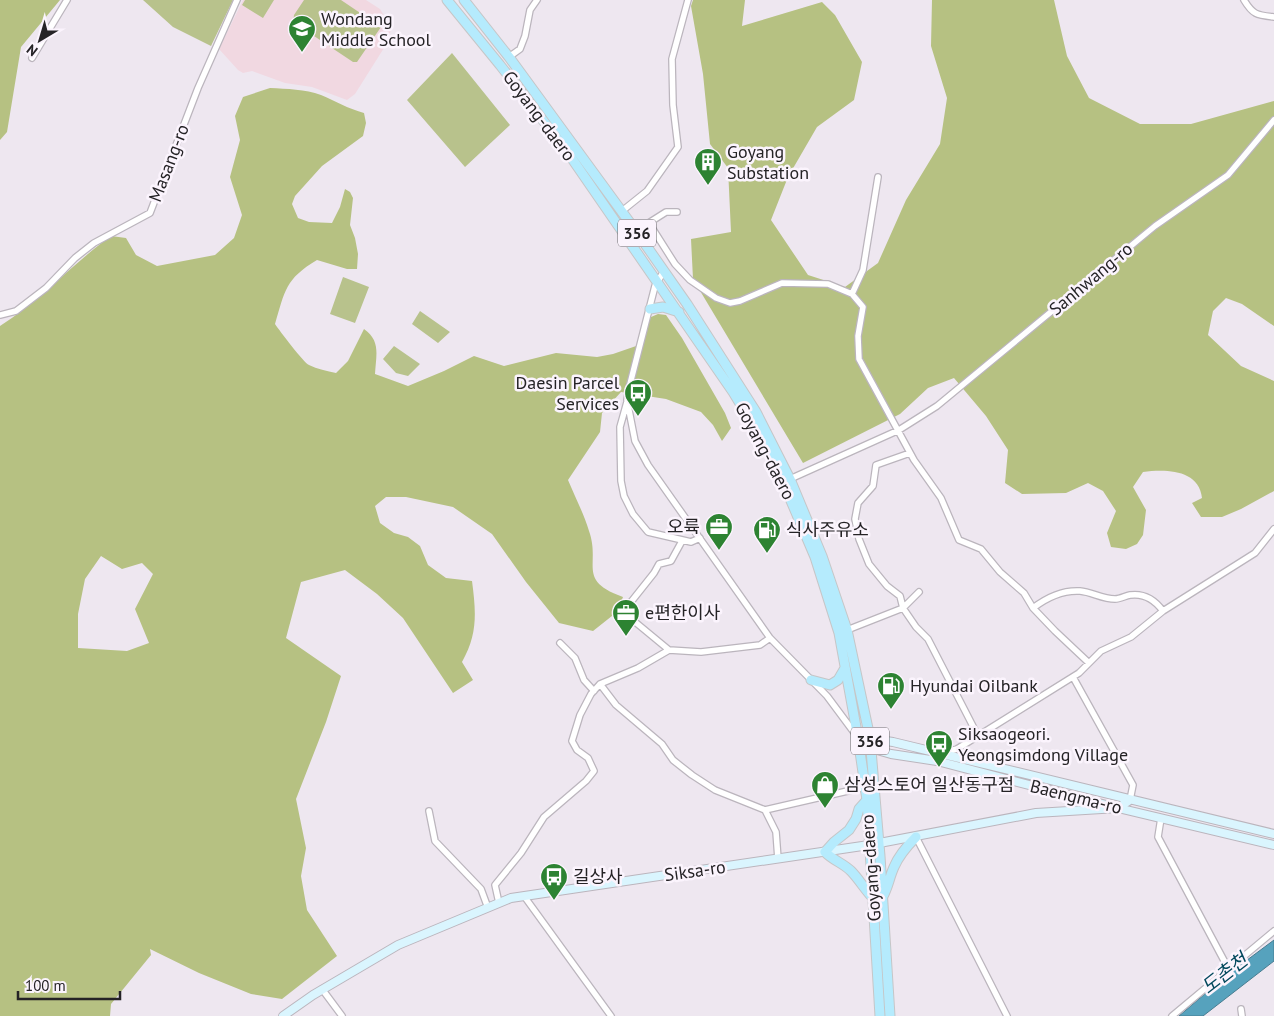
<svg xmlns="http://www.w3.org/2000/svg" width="1274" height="1016" font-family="'PT Sans','Noto Sans KR',sans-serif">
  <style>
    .education { fill: #f1d8e1 }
    .green { fill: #b8c28c }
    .forest { fill: #b6c182; fill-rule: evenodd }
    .water { fill: #56a2bd; stroke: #477c90 }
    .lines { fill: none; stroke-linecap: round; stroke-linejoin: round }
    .street-casing { stroke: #bbb5bd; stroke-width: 8 }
    .secondary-casing { stroke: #bbb5bd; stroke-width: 10 }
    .primary-casing { stroke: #c6c6c7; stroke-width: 11 }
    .street { stroke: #fff; stroke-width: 5.5 }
    .secondary { stroke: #daf5fe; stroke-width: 8 }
    .primary { stroke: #b5ebfd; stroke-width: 9 }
    .labels { text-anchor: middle; stroke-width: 5; stroke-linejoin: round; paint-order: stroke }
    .shield { fill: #fbf4fd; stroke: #656266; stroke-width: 1 }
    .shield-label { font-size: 16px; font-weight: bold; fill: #252326 }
    .poi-label { font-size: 18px; fill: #252326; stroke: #fbf4fd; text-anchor: start }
    .street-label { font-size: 18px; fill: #252326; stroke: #fbf4fd }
    .water-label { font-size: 19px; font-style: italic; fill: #04495d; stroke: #fbf4fd }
  </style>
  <rect width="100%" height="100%" fill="#eee7f0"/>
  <path class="education" d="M 243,0 L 366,0 L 380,9 L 391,27 L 389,40 L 355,94 L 347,100 L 312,87 L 285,83 L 252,71 L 243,73 L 238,70 L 219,49 Z"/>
  <path class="green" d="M 143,0 L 233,0 L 211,46 L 173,27 Z
    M 245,0 L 274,0 L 263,18 L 242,5 Z
    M 304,0 L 341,0 L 381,27 L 357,62 L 353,62 L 293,22 L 294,15 Z
    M 452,53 L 510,125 L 465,167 L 407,100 Z
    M 343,277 L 369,287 L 355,323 L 330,314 Z
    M 420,311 L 450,332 L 438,343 L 412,324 Z
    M 394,346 L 420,364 L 408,376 L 396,373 L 383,359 Z"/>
  <path class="forest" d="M 0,0 L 60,0 L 21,47 L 7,132 L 0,140 Z
    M 693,0 L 745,0 L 742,26 L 822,2 L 835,15 L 862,62 L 854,100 L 817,127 L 788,177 L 771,220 L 808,275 L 845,287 L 878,263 L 906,200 L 940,144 L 947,98 L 931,46 L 932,0 L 1054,0 L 1067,56 L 1089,98 L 1140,124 L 1191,124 L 1274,101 L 1274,326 L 1242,304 L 1226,298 L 1213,311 L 1208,335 L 1241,366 L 1274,381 L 1274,491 L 1241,509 L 1222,517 L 1201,517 L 1192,503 L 1202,498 C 1199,469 1165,469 1143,472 L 1133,487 L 1146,510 L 1143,535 L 1137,544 L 1126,549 L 1111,547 L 1107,533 L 1116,511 L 1103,491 L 1088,483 L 1066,493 L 1022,494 L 1005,483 L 1008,450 L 986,416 L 954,378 L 928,388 L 900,414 L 803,463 L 693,279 L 691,239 L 731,232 L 728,168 L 710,144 L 703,74 L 691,6 Z
    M 270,88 C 287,89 305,89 321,95 C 335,101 349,109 364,113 L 366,123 L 363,136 L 322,166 L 295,196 L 292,204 L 298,218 L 309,222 L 332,223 L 340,207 L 345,189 L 350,192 L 353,198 L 350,225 L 355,238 L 358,254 L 357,269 L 347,269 L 317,260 C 285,279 285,291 275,324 C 279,330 304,363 309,365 C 317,369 327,371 336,373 L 348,361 L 364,329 C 381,341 376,355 375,374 L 408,386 L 444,371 L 474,356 L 504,366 L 556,353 L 597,357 L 613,354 L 639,345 L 651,317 L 658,314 L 666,315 L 682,338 L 725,413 L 731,428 L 722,441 L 713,425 L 701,412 L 666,399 L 621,392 L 602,413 L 600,432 L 568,480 C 575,497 584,514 589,531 C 601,565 576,580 623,597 L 617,612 L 593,631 L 559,623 L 526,582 L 492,534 L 453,507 L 406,497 L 386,497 L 375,506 L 380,523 L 394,533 L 408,537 L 420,546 L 428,565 L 446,578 L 472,581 C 476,612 478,634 462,662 L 473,680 L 453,693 L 403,618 L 377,594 L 345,570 L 301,582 L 286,638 L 341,676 L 326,722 L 296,799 L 306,848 L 301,876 L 307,910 L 337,956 L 282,999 L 251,994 L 199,973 L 150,949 L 151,955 L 111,1004 L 110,1016 L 0,1016 L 0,326 C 41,300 72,264 111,236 L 126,238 L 136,255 L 157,266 L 215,255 L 234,238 L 242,215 L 230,177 L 240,140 L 235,116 L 243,97 ZM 101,556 L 122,569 L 142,563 L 153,574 L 135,609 L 149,643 L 127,651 L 78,648 L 78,614 L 85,579 Z"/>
  <path class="water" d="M 1274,940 L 1274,961 L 1203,1016 L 1179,1016 L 1227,975 Z"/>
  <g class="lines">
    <defs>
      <path id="street" d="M 1244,0 C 1253,15 1257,15 1274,17
        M 509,57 L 520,49 L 525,36 L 530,10 L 537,0
        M 32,58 L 67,0
        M 622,211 L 647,191 L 678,147 L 673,105 L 672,59 L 688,0
        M 649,223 L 675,264 L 690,280 L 716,298 L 730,303 L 740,301 L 782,283 L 828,284 L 852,294 L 863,307 L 858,336 L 859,359 L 914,460 L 941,498 L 959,540 L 981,549 L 1000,572 L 1024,593 L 1033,608 L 1055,631 L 1089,663
        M 636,231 L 666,212 L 677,212
        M 664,271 L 655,286 L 629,388 L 627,400 L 635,441 L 648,465 L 770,638 L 827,696 L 856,735
        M 852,294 L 863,270 L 878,177
        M 0,315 L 16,311 L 46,288 L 75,258 L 94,243 L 150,213 L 198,88 L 237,0
        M 627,402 L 620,427 L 621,481 L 624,496 L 633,514 L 648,532 L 691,542 L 700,538
        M 910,453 L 876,465 L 873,486 L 858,503 L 855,519 L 859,539 L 869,564 L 887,586 L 900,596 L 903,608 L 916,627 L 928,639 L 978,736
        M 790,479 L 899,430 L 937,406 L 1155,226 L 1228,175 L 1274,120
        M 1033,608 C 1046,598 1063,590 1080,591 C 1092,592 1102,599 1115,599 C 1120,599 1125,596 1130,595 C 1144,593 1155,600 1163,611
        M 847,630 L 903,608 L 919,592
        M 560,643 L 575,658 L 584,680 L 594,691
        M 669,650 L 623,612 L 654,573 L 659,564 L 671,561 L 682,541
        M 1073,677 L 1133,785 L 1130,800
        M 600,684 L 616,705 L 662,744 L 673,760 L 692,775 L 715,790 L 765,810 L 776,832 L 778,859
        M 942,753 L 957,749 L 1079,673 L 1101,651 L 1131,637 L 1163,611 L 1255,553 L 1274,529
        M 765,810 L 865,787
        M 429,811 L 435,841 L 481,889 L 488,908
        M 1161,818 L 1158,837 L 1228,968
        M 916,837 L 1007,1016
        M 524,896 L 611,1016
        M 499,903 L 495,885 L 521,853 L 544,817 L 586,781 L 594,771 L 588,758 L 577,750 L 572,741 L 580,715 L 591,694 L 600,684 L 638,668 L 669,650 L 701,652 L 760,645 L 770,638
        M 322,989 L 342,1016
        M 1241,1009 L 1242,1016
        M 1172,1016 L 1274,931"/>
      <path id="secondary" d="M 858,738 L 870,748 L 891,754 L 937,761 L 1118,808 L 1274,845
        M 865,738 L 893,742 L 1274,834
        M 283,1016 L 313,995 L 398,945 L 511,898 L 869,845 L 1036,813 L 1118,808 L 1130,800"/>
      <path id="primary" d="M 447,0 L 500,65 L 566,150 L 733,392 L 761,438 L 783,482 L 815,557 L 839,633 L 858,738 L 867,800 L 880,1016
        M 464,0 L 509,57 L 636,231 L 687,304 L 756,412 L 790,479 L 822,556 L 847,630 L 870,738 L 880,856 L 890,1016
        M 650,309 L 663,307 L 679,312
        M 811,680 L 830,685 L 838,680 L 845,668
        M 867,800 L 859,809 L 856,819 L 849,830 L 834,842 L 825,852 C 834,861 843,863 851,871 C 859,879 865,890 874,899
        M 882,898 C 888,888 889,878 894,867 C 899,855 907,846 916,837"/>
    </defs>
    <use href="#street" class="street-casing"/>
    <use href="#secondary" class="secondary-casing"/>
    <use href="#primary" class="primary-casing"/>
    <use href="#street" class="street"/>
    <use href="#secondary" class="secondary"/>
    <use href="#primary" class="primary"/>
  </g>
  <defs>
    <symbol id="school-pin" viewBox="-11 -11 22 30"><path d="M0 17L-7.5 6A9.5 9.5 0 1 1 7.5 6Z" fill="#2d8332" stroke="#fbf4fd"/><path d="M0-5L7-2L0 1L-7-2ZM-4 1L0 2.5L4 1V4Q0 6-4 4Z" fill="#fff"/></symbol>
    <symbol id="building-pin" viewBox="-11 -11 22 30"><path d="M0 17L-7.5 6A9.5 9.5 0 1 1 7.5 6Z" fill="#2d8332" stroke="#fbf4fd"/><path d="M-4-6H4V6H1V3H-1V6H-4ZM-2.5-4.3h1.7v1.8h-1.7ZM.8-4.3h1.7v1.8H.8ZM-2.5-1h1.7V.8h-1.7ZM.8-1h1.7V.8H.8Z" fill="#fff"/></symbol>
    <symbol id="bus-pin" viewBox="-11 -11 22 30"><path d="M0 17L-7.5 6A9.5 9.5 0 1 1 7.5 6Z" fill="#2d8332" stroke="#fbf4fd"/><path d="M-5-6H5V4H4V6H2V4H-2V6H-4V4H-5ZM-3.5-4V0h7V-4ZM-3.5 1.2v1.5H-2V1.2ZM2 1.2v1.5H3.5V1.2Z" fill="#fff"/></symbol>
    <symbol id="office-pin" viewBox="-11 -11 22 30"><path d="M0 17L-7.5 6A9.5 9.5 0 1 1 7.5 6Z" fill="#2d8332" stroke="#fbf4fd"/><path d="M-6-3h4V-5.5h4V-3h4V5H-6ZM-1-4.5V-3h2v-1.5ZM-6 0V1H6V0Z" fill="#fff"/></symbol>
    <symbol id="fuel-pin" viewBox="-11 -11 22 30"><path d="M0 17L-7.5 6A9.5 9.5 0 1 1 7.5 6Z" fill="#2d8332" stroke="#fbf4fd"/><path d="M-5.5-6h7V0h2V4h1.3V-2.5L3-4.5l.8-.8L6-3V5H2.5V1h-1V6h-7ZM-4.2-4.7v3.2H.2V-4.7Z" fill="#fff"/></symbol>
    <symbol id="shop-pin" viewBox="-11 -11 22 30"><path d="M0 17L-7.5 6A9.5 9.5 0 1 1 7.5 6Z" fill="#2d8332" stroke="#fbf4fd"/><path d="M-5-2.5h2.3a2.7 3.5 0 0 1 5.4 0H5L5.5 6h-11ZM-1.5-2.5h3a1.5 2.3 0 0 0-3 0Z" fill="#fff"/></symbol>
  </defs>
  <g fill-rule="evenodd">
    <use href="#school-pin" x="286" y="13" width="32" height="43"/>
    <use href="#building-pin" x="692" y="146" width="32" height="43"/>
    <use href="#bus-pin" x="622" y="377" width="32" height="43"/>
    <use href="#office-pin" x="703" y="511" width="32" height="43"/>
    <use href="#fuel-pin" x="751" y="514" width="32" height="43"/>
    <use href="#office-pin" x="610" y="597" width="32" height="43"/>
    <use href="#fuel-pin" x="875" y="670" width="32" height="43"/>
    <use href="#bus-pin" x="923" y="728" width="32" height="43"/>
    <use href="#shop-pin" x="809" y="769" width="32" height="43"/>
    <use href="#bus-pin" x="538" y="861" width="32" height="43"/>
  </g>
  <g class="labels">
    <g class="shield">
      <rect x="618" y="219.5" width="38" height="27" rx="4"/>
      <rect x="851" y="727.5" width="38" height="27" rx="4"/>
    </g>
    <g class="shield-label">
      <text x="637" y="239">356</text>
      <text x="870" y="747">356</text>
    </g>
    <g class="poi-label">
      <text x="321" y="25">Wondang<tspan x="321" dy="21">Middle School</tspan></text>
      <text x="727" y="158">Goyang<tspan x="727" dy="21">Substation</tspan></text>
      <text x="619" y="389" text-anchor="end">Daesin Parcel<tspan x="619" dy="21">Services</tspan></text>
      <text x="700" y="533" text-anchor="end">오륙</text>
      <text x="786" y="536">식사주유소</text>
      <text x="645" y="619">e편한이사</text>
      <text x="910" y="692">Hyundai Oilbank</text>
      <text x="958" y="740">Siksaogeori.<tspan x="958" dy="21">Yeongsimdong Village</tspan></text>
      <text x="844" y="791">삼성스토어 일산동구점</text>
      <text x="573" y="883">길상사</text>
    </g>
    <g class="street-label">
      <text transform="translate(539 116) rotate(53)" y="6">Goyang-daero</text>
      <text transform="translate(169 163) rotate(-69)" y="6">Masang-ro</text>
      <text transform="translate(1091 279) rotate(-40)" y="6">Sanhwang-ro</text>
      <text transform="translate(765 451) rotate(62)" y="6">Goyang-daero</text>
      <text transform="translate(1076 797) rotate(14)" y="6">Baengma-ro</text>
      <text transform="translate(871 868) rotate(-94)" y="6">Goyang-daero</text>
      <text transform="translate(695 871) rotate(-8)" y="6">Siksa-ro</text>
    </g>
    <g class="water-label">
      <text transform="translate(1224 973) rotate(-38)" y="7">도촌천</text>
    </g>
  </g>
  <g transform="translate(40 40) rotate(218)" stroke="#fbf4fd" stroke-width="4" paint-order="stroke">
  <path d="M0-4L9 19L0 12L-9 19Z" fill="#252326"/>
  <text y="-8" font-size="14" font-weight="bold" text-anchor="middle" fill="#252326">N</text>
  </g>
  <path d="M18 991v8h102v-8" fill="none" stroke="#252326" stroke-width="2.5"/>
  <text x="25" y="991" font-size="15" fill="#252326" stroke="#fbf4fd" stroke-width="4" paint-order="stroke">100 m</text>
</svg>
